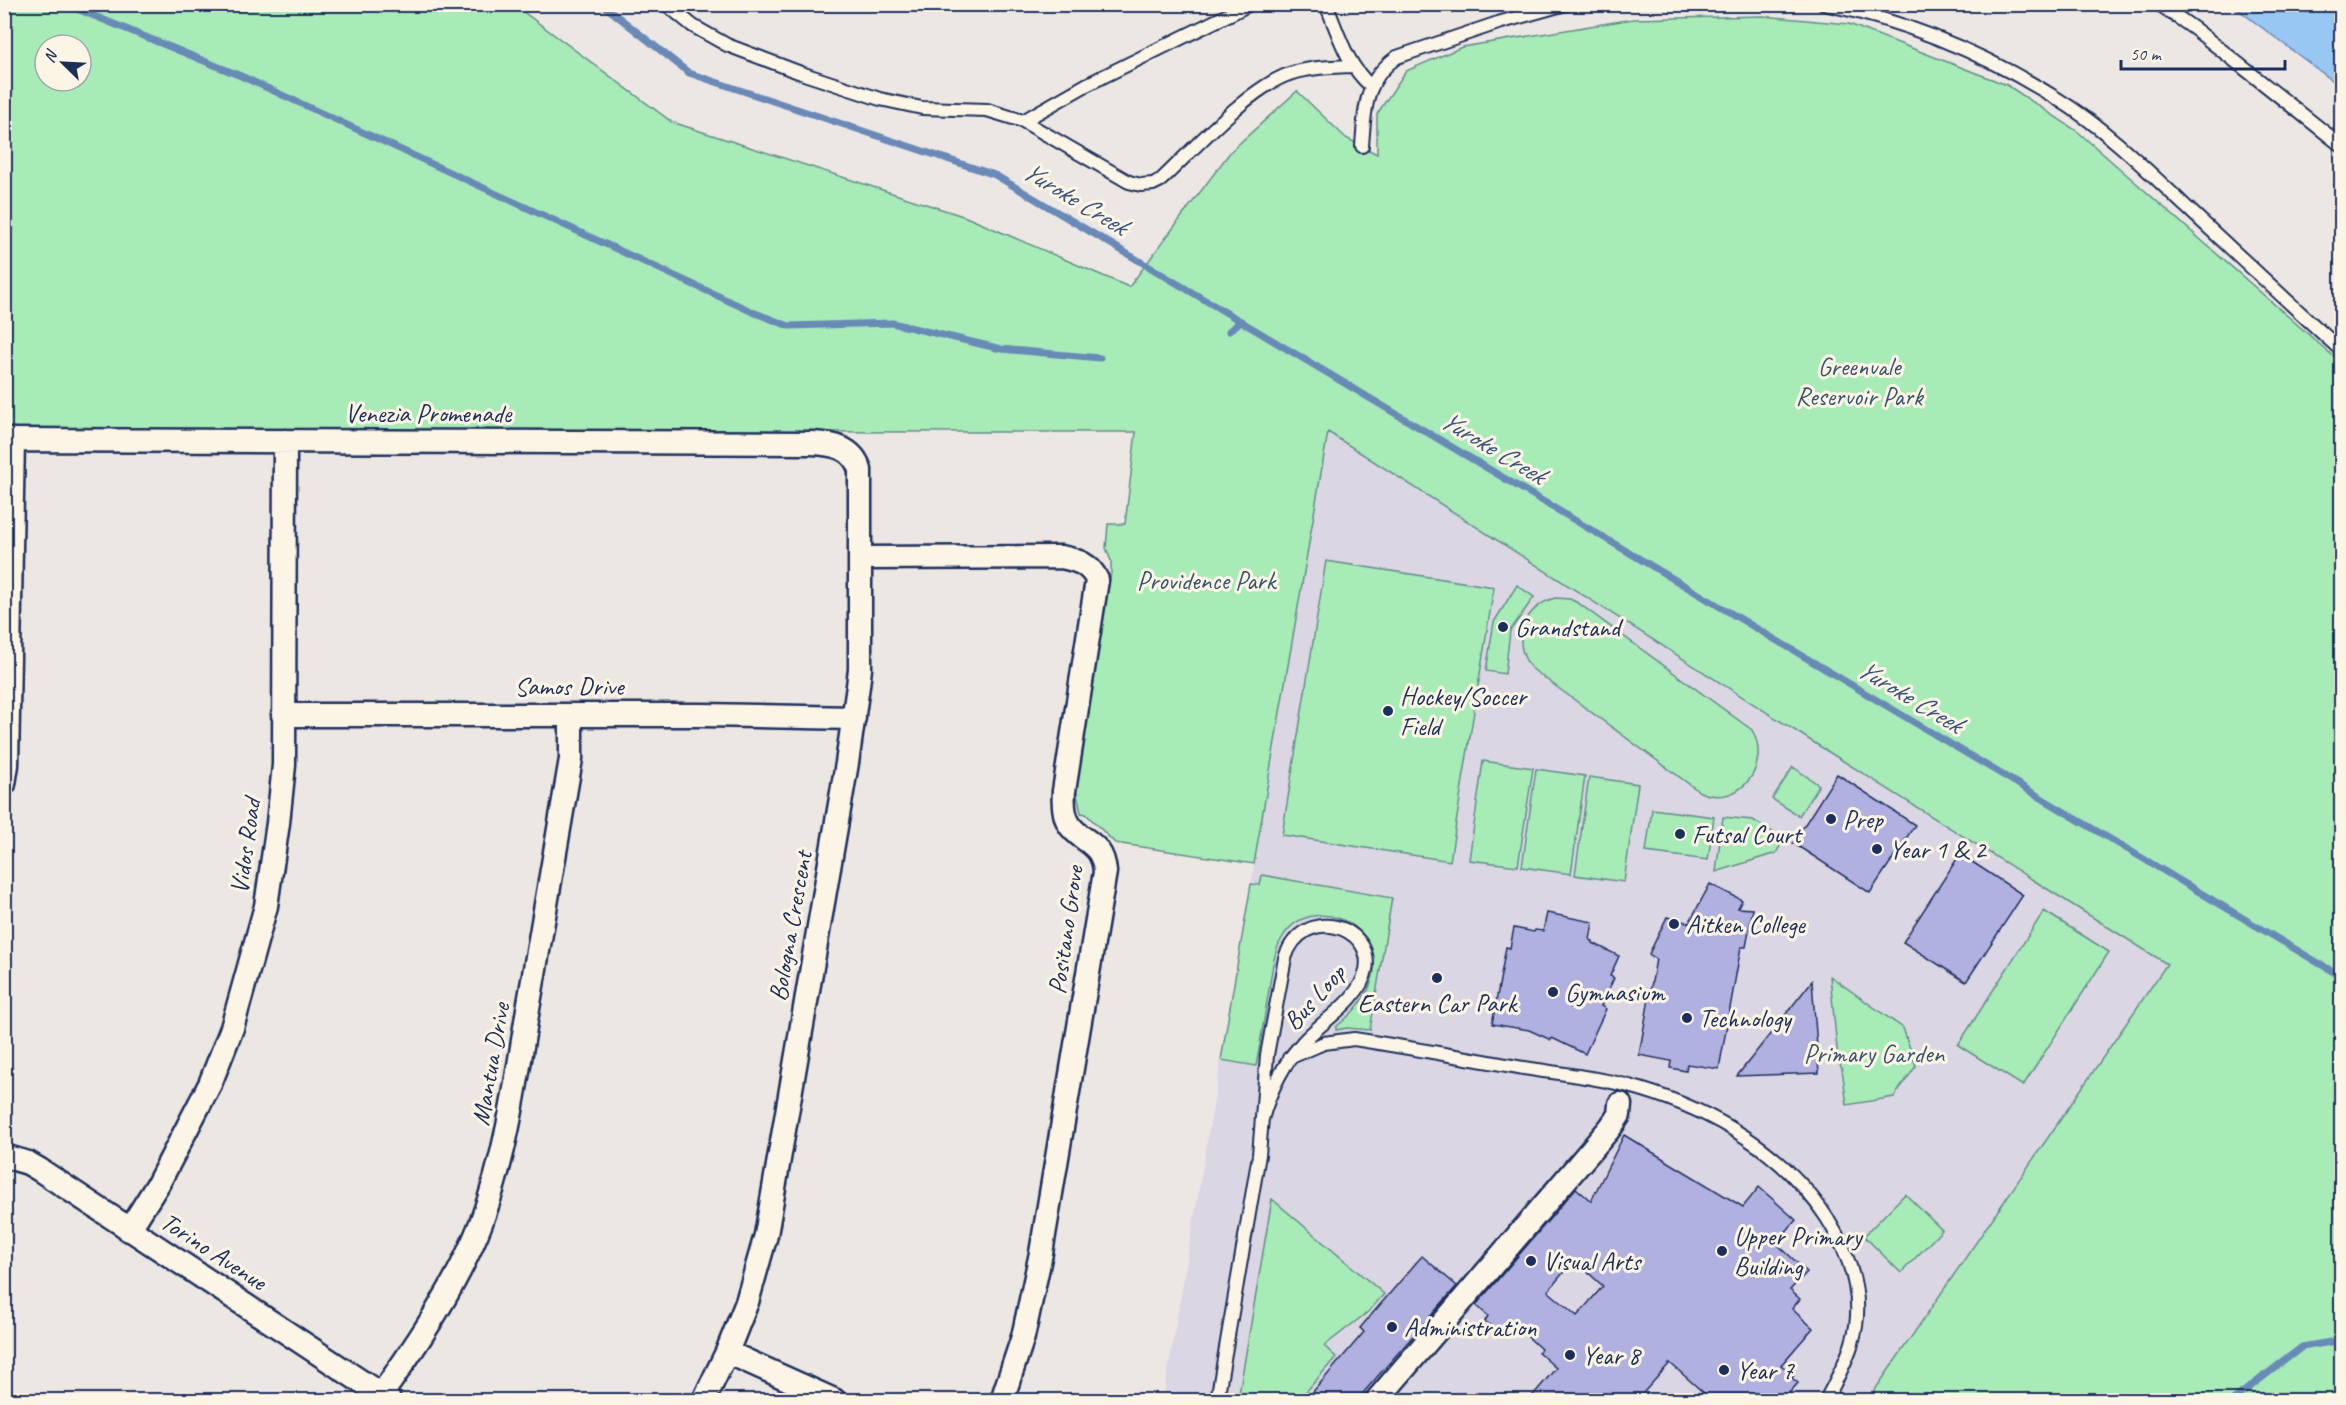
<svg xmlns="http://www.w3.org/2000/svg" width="2346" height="1405" font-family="Caveat,sans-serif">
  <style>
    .built { fill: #dbd6e3 }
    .green { fill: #a7ebb7; stroke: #618d8a; stroke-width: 1.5; fill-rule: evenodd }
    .water { fill: #99c7f4; stroke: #678ab8; stroke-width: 1.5 }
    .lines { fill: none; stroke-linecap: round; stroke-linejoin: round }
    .stream { stroke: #678ab8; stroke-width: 7 }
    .building { fill: #b0b0e1; stroke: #1b2f5e; stroke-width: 1.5; fill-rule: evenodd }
    .lane-casing { stroke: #1b2f5e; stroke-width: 16 }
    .street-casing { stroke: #1b2f5e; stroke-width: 27 }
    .lane { stroke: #fcf5e5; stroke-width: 12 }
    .street { stroke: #fcf5e5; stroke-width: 22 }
    .poi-dot { fill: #1b2f5e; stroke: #fcf5e5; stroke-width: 2 }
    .labels { text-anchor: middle; stroke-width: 6; stroke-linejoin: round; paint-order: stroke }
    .park-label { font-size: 26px; fill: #375570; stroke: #fcf5e5 }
    .street-label { font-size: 26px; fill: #1b2f5e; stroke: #fcf5e5 }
    .poi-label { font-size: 26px; fill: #1b2f5e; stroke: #fcf5e5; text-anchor: start }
    .water-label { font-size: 27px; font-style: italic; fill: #3a5584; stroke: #fcf5e5 }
  </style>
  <rect width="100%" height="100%" fill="#ede7e4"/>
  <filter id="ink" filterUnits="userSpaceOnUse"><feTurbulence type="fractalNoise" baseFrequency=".0167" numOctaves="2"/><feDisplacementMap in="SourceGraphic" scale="12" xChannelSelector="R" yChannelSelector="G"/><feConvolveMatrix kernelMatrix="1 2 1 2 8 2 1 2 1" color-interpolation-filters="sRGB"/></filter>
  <g filter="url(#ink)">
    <path class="built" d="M 1328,432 L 1816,744 L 2167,965 L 1868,1400 L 1163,1400 Z"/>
    <path class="green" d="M 5,5 L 514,5 L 672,122 L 966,217 L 1129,287 L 1231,151 L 1297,91 L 1346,138 L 1377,154 L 1377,114 L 1406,71 L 1462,47 L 1633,19 L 1763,16 L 1849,24 L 2007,85 L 2077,131 L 2341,363 L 2341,1400 L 1868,1400 L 2167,964 L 1816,744 L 1328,432 L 1254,864 L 1115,843 L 1086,814 L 1081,813 L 1075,785 L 1111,572 L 1111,561 L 1106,548 L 1108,524 L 1125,524 L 1136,432 L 5,431 ZM 45,45 L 81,45 L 81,81 L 45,81 Z
      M 1326,561 L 1494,587 L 1450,861 L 1282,835 Z
      M 1517,585 L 1534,597 L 1510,631 L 1505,674 L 1486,671 L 1494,622 Z
      M 1555,598 L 1570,599 L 1578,603 L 1752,730 C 1772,765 1740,809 1700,792 L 1531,668 C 1510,642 1524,606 1555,598 Z
      M 1483,761 L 1533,768 L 1518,866 L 1469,860 Z
      M 1793,767 L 1819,785 L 1799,816 L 1772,799 Z
      M 1536,769 L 1585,776 L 1571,874 L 1522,867 Z
      M 1589,777 L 1638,784 L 1624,882 L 1575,875 Z
      M 1652,809 L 1714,817 L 1708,860 L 1646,852 Z
      M 1723,817 L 1753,820 L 1784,839 L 1776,853 L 1716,872 Z
      M 1262,875 L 1392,898 L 1370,1030 L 1347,1028 L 1336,1030 L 1336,1027 C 1435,948 1314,876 1281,940 C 1273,954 1272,973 1269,989 C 1265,1014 1261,1040 1256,1066 L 1221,1060 L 1251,884 L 1260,885 Z
      M 2044,911 L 2109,952 L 2023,1086 L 1958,1045 Z
      M 1830,976 L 1903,1028 L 1916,1066 L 1894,1097 L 1847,1105 L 1842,1069 L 1838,1059 Z
      M 1905,1194 L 1942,1230 L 1901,1273 L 1864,1236 Z
      M 1272,1199 L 1384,1294 L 1369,1311 L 1324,1346 L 1336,1357 L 1299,1400 L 1238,1400 Z"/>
    <path class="water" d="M 2232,5 L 2341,5 L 2341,87 Z"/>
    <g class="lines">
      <path class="stream" d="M 65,4 L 241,76 L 755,313 L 789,326 L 892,323 L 1001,349 L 1100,358
        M 602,4 L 689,73 L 995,175 L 2342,977
        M 1229,331 L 1241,321
        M 2233,1400 L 2302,1347 L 2342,1340"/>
    </g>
    <path class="building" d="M 1837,774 L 1915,825 L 1870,893 L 1793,843 Z
      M 1960,854 L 2023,895 L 1966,982 L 1903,942 Z
      M 1710,884 L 1742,900 L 1738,908 L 1753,909 L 1746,947 L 1741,947 L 1719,1069 L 1687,1064 L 1686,1071 L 1670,1068 L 1671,1061 L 1639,1055 L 1656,959 L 1649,954 L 1667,917 L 1689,923 Z
      M 1547,913 L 1593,922 L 1590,940 L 1593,941 L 1593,943 L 1619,956 L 1610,976 L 1614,978 L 1601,1006 L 1606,1009 L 1585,1054 L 1552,1038 L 1551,1040 L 1529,1030 L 1492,1024 L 1506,947 L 1510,948 L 1514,928 L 1534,932 L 1535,930 L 1543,931 Z
      M 1812,981 L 1819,1073 L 1737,1076 Z
      M 1624,1135 L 1743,1207 L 1759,1187 L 1796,1220 L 1776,1243 L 1807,1272 L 1790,1290 L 1800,1299 L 1792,1309 L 1813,1328 L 1781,1365 L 1794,1375 L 1792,1378 L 1798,1383 L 1782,1401 L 1713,1401 L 1670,1363 L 1636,1401 L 1528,1401 L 1556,1368 L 1538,1352 L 1541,1349 L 1517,1327 L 1510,1334 L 1502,1327 L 1498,1332 L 1485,1321 L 1488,1316 L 1476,1305 L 1576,1188 L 1591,1201 ZM 1574,1260 L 1603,1286 L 1577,1316 L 1548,1291 Z
      M 1422,1256 L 1457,1286 L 1356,1401 L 1305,1401 L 1364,1332 L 1360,1328 Z"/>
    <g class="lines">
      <defs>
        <path id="lane" d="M 666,4 L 693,26 L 727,45 L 801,73 L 880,99 L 922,108 L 987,110 L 1023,121 L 1129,182 L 1141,185 L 1153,184 L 1161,180 C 1195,148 1243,94 1284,76 C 1305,67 1331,67 1353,66
          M 1326,4 C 1338,33 1347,66 1371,86
          M 1824,4 C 1905,21 1985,54 2056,98 C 2102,126 2142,165 2181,202 C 2235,252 2288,302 2342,351
          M 2159,4 L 2196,30 L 2342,146
          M 1023,121 L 1086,85 L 1250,4
          M 1362,146 C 1365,109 1364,80 1397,57 L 1498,23 L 1566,4
          M 1289,1058 L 1324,1043 L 1354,1039 C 1411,1048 1467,1058 1524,1068 C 1562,1074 1603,1078 1640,1089 C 1714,1111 1784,1152 1827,1218 C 1850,1255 1866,1299 1852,1343 C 1846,1363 1835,1382 1826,1400
          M 1217,1400 L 1259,1155 L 1267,1055 L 1285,958 C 1303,903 1375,926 1366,970 C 1360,1000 1323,1020 1303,1042 C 1284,1063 1270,1091 1262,1119"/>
        <path id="street" d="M 4,440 L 812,443 C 833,444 853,447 860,470 L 860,669 L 858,686 L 847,763 L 766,1235 L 747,1302 L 727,1352 L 704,1400
          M 861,558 L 1061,557 C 1077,560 1090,564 1097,580 L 1064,791 C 1059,849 1102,828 1105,872 L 1041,1253 L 1023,1337 L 1002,1400
          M 283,715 L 703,715 L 854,718
          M 4,784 L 7,765 L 13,440
          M 4,1156 L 28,1163 L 40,1170 L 389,1400
          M 129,1230 L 158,1184 L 210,1084 L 232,1028 L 266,906 L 278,823 L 284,765 L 285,441
          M 727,1352 L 834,1400
          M 381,1395 C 419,1341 457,1285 481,1223 C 506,1156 516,1085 527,1015 C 541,929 556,844 571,759 L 571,715
          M 1377,1400 L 1610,1128 L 1619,1115 L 1620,1104"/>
      </defs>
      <use href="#lane" class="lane-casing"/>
      <use href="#street" class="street-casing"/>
      <use href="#lane" class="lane"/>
      <use href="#street" class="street"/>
    </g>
  </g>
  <g class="poi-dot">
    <circle cx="1503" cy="627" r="6"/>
    <circle cx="1388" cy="711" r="6"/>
    <circle cx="1831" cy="819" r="6"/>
    <circle cx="1680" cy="834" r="6"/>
    <circle cx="1877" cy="849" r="6"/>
    <circle cx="1674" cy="924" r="6"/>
    <circle cx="1437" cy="978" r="6"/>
    <circle cx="1553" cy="992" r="6"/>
    <circle cx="1687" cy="1018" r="6"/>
    <circle cx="1722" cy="1251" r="6"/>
    <circle cx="1531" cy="1261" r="6"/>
    <circle cx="1392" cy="1327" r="6"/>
    <circle cx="1570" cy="1355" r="6"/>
    <circle cx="1724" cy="1370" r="6"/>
  </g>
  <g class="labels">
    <g class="park-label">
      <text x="1859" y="375">Greenvale<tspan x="1859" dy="30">Reservoir Park</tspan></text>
      <text x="1206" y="589">Providence Park</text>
      <text x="1874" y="1062">Primary Garden</text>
    </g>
    <g class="street-label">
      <text x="428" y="422">Venezia Promenade</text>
      <text x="569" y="695">Samos Drive</text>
      <text transform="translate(245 846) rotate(-82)" y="9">Vidos Road</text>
      <text transform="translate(790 926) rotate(-80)" y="9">Bologna Crescent</text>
      <text transform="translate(1065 930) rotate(-82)" y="9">Positano Grove</text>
      <text transform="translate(1314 997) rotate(-48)" y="9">Bus Loop</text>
      <text transform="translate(490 1064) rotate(-80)" y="9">Mantua Drive</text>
      <text transform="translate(214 1251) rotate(33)" y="9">Torino Avenue</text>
    </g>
    <g class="poi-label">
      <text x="1515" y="636">Grandstand</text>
      <text x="1400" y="705">Hockey/Soccer<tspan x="1400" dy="30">Field</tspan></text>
      <text x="1843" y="828">Prep</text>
      <text x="1692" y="843">Futsal Court</text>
      <text x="1889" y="858">Year 1 &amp; 2</text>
      <text x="1686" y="933">Aitken College</text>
      <text x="1565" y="1001">Gymnasium</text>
      <text x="1437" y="1012" text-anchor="middle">Eastern Car Park</text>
      <text x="1699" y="1027">Technology</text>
      <text x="1734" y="1245">Upper Primary<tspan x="1734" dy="30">Building</tspan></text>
      <text x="1543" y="1270">Visual Arts</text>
      <text x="1404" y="1336">Administration</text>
      <text x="1582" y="1364">Year 8</text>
      <text x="1736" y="1379">Year 7</text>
    </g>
    <g class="water-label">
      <text transform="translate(1075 198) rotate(31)" y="9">Yuroke Creek</text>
      <text transform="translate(1493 447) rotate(31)" y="9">Yuroke Creek</text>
      <text transform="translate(1910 696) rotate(31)" y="9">Yuroke Creek</text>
    </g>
  </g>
  <rect width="2346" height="1405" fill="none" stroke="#fcf5e5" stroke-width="24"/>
  <rect x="12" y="12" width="2322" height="1381" fill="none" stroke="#1b2f5e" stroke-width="2" filter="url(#ink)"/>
  <g transform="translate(63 63) rotate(294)"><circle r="28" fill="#fcf5e5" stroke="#a2a6af" stroke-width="1.5"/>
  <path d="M0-4.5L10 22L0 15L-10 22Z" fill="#1b2f5e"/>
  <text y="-9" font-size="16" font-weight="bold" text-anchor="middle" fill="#1b2f5e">N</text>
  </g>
  <path d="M2121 60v9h164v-9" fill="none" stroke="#1b2f5e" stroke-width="3"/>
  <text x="2130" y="60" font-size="18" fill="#1b2f5e" stroke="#fcf5e5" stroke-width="4.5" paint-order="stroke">50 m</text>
</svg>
